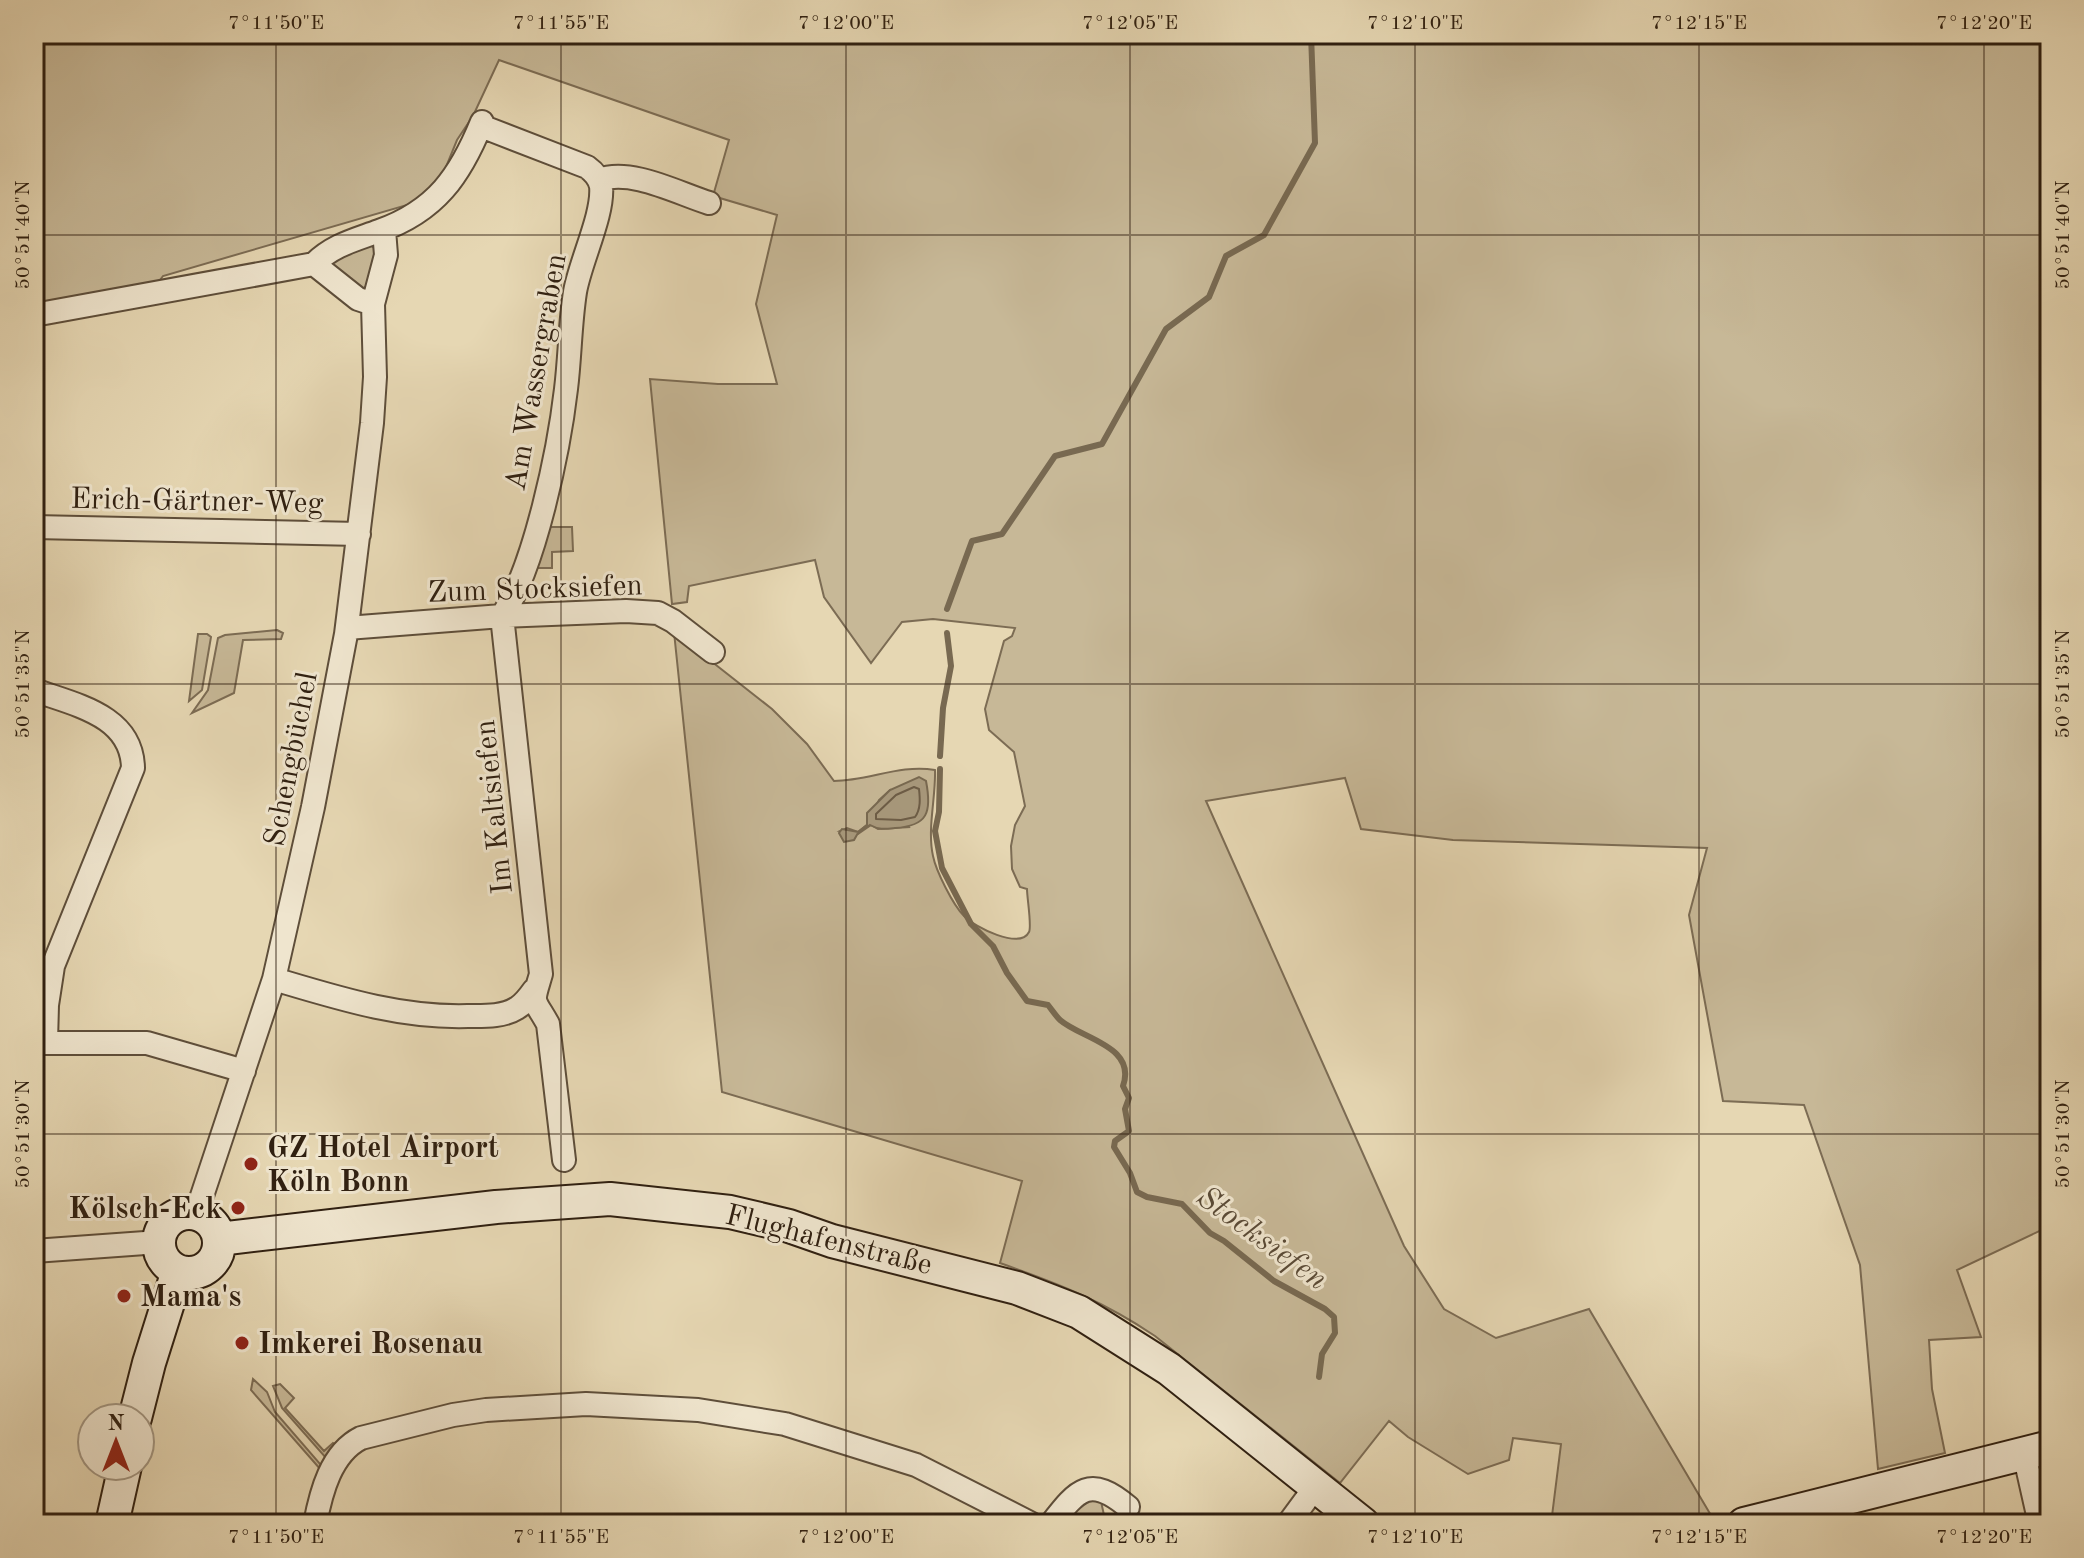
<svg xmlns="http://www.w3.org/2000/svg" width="2084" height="1558" font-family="'Old Standard TT',serif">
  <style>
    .green { fill: #c7b897; stroke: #7c6c54; stroke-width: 2; fill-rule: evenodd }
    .water { fill: #a8997c; stroke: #786951; stroke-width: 2 }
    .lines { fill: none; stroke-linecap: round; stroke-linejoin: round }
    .shore { stroke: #6c5c46; stroke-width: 2 }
    .stream { stroke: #786951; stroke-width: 6 }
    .street-casing { stroke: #5e4e3a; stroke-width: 26 }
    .secondary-casing { stroke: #302011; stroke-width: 36 }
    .street { stroke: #efe5ce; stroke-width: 22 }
    .secondary { stroke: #efe5ce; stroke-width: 32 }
    .ticks { fill: none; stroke: #302011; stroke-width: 2; stroke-opacity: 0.45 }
    .poi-dot { fill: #8f2418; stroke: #efe5ce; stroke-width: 3 }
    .labels { text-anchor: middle; stroke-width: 6; stroke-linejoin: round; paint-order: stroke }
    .street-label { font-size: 30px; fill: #302011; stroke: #efe5ce }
    .poi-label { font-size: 30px; font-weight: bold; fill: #302011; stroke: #efe5ce; text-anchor: start }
    .water-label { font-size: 32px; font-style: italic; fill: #5a4a36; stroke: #efe5ce }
    .neatline { fill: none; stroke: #302011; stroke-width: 3 }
    .ticks-label { font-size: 20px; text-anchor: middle; fill: #302011 }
  </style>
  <rect width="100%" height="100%" fill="#e6d7b3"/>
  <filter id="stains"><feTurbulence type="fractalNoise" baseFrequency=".0025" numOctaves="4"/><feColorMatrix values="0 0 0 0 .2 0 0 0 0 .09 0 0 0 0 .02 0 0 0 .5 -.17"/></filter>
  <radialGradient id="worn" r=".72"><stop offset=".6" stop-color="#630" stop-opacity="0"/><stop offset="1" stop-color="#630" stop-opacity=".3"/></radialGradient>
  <path class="green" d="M 34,34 L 2050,34 L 2050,1226 L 1957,1270 L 1981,1337 L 1929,1340 L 1932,1389 L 1945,1453 L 1878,1469 L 1860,1265 L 1804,1105 L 1723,1101 L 1689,915 L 1707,848 L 1453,840 L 1361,829 L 1345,778 L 1206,801 L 1404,1246 L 1444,1309 L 1496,1338 L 1589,1309 L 1712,1517 L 1674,1524 L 1551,1524 L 1561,1444 L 1513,1438 L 1509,1460 L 1468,1474 L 1408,1437 L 1389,1421 L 1340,1483 L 1155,1336 C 1103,1301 1059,1284 1000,1263 L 1022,1181 L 722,1092 L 674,632 L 772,709 L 807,744 L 834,781 C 869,781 899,764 935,770 C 936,797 927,829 933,856 C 936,871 953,905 964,916 C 974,927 1020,950 1029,932 C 1032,926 1027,898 1027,889 L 1020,887 L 1012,869 L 1011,846 L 1015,825 L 1025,806 L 1014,752 L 989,730 L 985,709 L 1004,641 L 1012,636 L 1015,628 L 933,619 L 902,622 L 871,663 L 824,597 L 815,560 L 689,586 L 687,602 L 672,604 L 650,379 L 718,384 L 777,384 L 756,304 L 777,215 L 713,196 L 729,140 L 499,60 L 473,116 L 457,140 L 444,172 L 421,201 L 163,276 L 154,288 L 34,305 ZM 890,790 L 909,827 L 878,829 L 871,825 L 858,834 L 840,831 L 847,828 L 858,832 L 868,824 L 879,800 Z
    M 369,243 L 376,250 L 371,283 L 362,289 L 332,269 L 331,262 Z
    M 547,527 L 572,527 L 573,551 L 552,552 L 552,568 L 533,568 Z
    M 277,630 L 283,633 L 281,639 L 243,640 L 234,693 L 192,713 L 208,690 L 218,638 L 225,635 Z
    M 198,634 L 207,634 L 211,637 L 202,690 L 189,701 Z
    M 253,1379 L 267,1392 L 275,1412 L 321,1465 L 321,1470 L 251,1390 Z
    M 280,1384 L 294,1398 L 285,1408 L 324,1451 L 333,1443 L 336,1445 L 326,1458 L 282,1408 L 273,1386 Z
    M 1083,1495 L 1100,1497 L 1106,1524 L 1057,1524 Z"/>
  <path class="water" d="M 919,777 L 926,781 C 932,812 928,826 895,828 C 885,829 879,830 870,825 L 858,833 L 854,840 L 844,842 L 839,833 L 842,829 L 858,832 L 867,825 L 867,813 L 890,790 Z"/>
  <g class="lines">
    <path class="shore" d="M 914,787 L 919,789 C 920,798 921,809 915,817 L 901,820 L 876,819 L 876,814 L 896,795 Z"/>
    <path class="stream" d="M 947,609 L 972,541 L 1002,534 L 1055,456 L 1102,444 L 1166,329 L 1209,297 L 1226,256 L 1264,235 L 1315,143 L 1311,34
      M 940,756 L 943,708 L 951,666 L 947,633
      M 940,769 L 939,812 L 935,831 L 942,868 L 971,924 L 993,946 L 1007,973 L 1027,1001 L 1048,1005 C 1052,1010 1056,1016 1060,1020 C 1082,1039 1137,1046 1123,1086 L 1129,1098 L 1125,1109 L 1129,1131 L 1115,1141 L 1114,1147 L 1130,1173 L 1137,1192 L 1147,1197 L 1182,1204 L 1210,1233 L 1224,1241 L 1274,1281 L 1325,1309 L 1334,1317 L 1335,1333 L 1322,1354 L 1319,1377"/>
    <defs>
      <path id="street" d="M 481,126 L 587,167 C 594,172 599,177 601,186 C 604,214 580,262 575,292 C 570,324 570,357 566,389 C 559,449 535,567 502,616 L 541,974 C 532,1005 532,996 548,1024 L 564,1160
        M 599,180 C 631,168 677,193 709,203
        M 314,264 L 358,299 L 373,304
        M 34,315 L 314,264 C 333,245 355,240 379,231 C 436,211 460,176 482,122
        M 34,527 L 359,534
        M 347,628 L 502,616 L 626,611 L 658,613 L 673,621 L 713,652
        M 34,690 C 75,705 132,715 133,768 L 53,966 L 47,1005 L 46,1042
        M 274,979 C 338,998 400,1018 468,1016 C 484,1016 503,1017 517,1008 C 524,1004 529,997 534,990
        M 34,1043 L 147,1043 L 244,1071
        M 196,1214 L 274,979 L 313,807 L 346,634 L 372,423 L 375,377 L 373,304 L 386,255 L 384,230
        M 34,1251 L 159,1242
        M 2024,1453 L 2040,1524
        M 315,1524 C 321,1492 331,1453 361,1438 L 453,1415 L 486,1410 L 586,1404 L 698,1410 L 785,1424 L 916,1465 L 1032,1524
        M 1051,1524 C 1078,1489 1090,1475 1128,1507
        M 1288,1524 L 1316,1486"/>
      <path id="secondary" d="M159 1243a30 30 0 1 1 60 0a30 30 0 1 1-60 0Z
        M 219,1239 L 496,1207 L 610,1199 L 730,1212 L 789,1226 L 832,1241 L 1017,1288 L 1079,1312 L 1169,1369 L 1363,1524
        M 135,1418 L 149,1363 L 178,1271
        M 112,1524 L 125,1466
        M 1744,1524 L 2050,1447"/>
    </defs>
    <use href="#street" class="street-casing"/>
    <use href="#secondary" class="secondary-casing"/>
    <use href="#street" class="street"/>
    <use href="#secondary" class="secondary"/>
  </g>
  <path class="ticks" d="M 276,34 L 276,1524M 561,34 L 561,1524M 846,34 L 846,1524M 1130,34 L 1130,1524M 1415,34 L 1415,1524M 1699,34 L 1699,1524M 1984,34 L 1984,1524M 34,235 L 2050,235M 34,684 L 2050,684M 34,1134 L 2050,1134"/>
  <g class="poi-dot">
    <circle cx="251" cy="1164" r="8"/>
    <circle cx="238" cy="1208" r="8"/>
    <circle cx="124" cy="1296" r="8"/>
    <circle cx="242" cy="1343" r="8"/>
  </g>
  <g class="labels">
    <g class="street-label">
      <text transform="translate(535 372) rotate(-80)" y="10">Am Wassergraben</text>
      <text transform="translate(197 500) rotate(1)" y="10">Erich-Gärtner-Weg</text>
      <text transform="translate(535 588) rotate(-2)" y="10">Zum Stocksiefen</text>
      <text transform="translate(290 759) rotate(-79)" y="10">Schengbüchel</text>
      <text transform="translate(493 807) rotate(-96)" y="10">Im Kaltsiefen</text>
      <text transform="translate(829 1239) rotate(14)" y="10">Flughafenstraße</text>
    </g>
    <g class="poi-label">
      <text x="267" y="1157">GZ Hotel Airport<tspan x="267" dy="34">Köln Bonn</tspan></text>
      <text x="222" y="1218" text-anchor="end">Kölsch-Eck</text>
      <text x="140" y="1306">Mama's</text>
      <text x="258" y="1353">Imkerei Rosenau</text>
    </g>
    <g class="water-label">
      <text transform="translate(1263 1237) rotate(36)" y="11">Stocksiefen</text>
    </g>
  </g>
  <rect width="2084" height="1558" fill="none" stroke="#e6d7b3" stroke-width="88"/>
  <g transform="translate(116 1442)"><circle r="38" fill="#efe5ce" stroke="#a39682" stroke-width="2"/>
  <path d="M0-6L14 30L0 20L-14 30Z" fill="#8f2418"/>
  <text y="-12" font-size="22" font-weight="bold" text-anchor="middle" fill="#302011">N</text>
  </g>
  <rect x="44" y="44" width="1996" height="1470" class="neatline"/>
  <g class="ticks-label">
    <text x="276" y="29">7°11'50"E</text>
    <text x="561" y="29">7°11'55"E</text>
    <text x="846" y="29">7°12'00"E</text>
    <text x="1130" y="29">7°12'05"E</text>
    <text x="1415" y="29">7°12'10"E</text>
    <text x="1699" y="29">7°12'15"E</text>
    <text x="1984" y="29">7°12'20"E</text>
    <text transform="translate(22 235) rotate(-90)" y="7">50°51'40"N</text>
    <text transform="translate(2062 235) rotate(-90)" y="7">50°51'40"N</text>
    <text transform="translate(22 684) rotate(-90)" y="7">50°51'35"N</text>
    <text transform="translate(2062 684) rotate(-90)" y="7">50°51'35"N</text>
    <text transform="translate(22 1134) rotate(-90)" y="7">50°51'30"N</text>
    <text transform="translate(2062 1134) rotate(-90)" y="7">50°51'30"N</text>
    <text x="276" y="1543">7°11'50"E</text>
    <text x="561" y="1543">7°11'55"E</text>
    <text x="846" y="1543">7°12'00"E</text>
    <text x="1130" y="1543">7°12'05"E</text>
    <text x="1415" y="1543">7°12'10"E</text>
    <text x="1699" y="1543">7°12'15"E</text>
    <text x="1984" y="1543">7°12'20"E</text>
  </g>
  <rect width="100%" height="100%" filter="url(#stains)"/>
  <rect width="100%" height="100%" fill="url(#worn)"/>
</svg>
